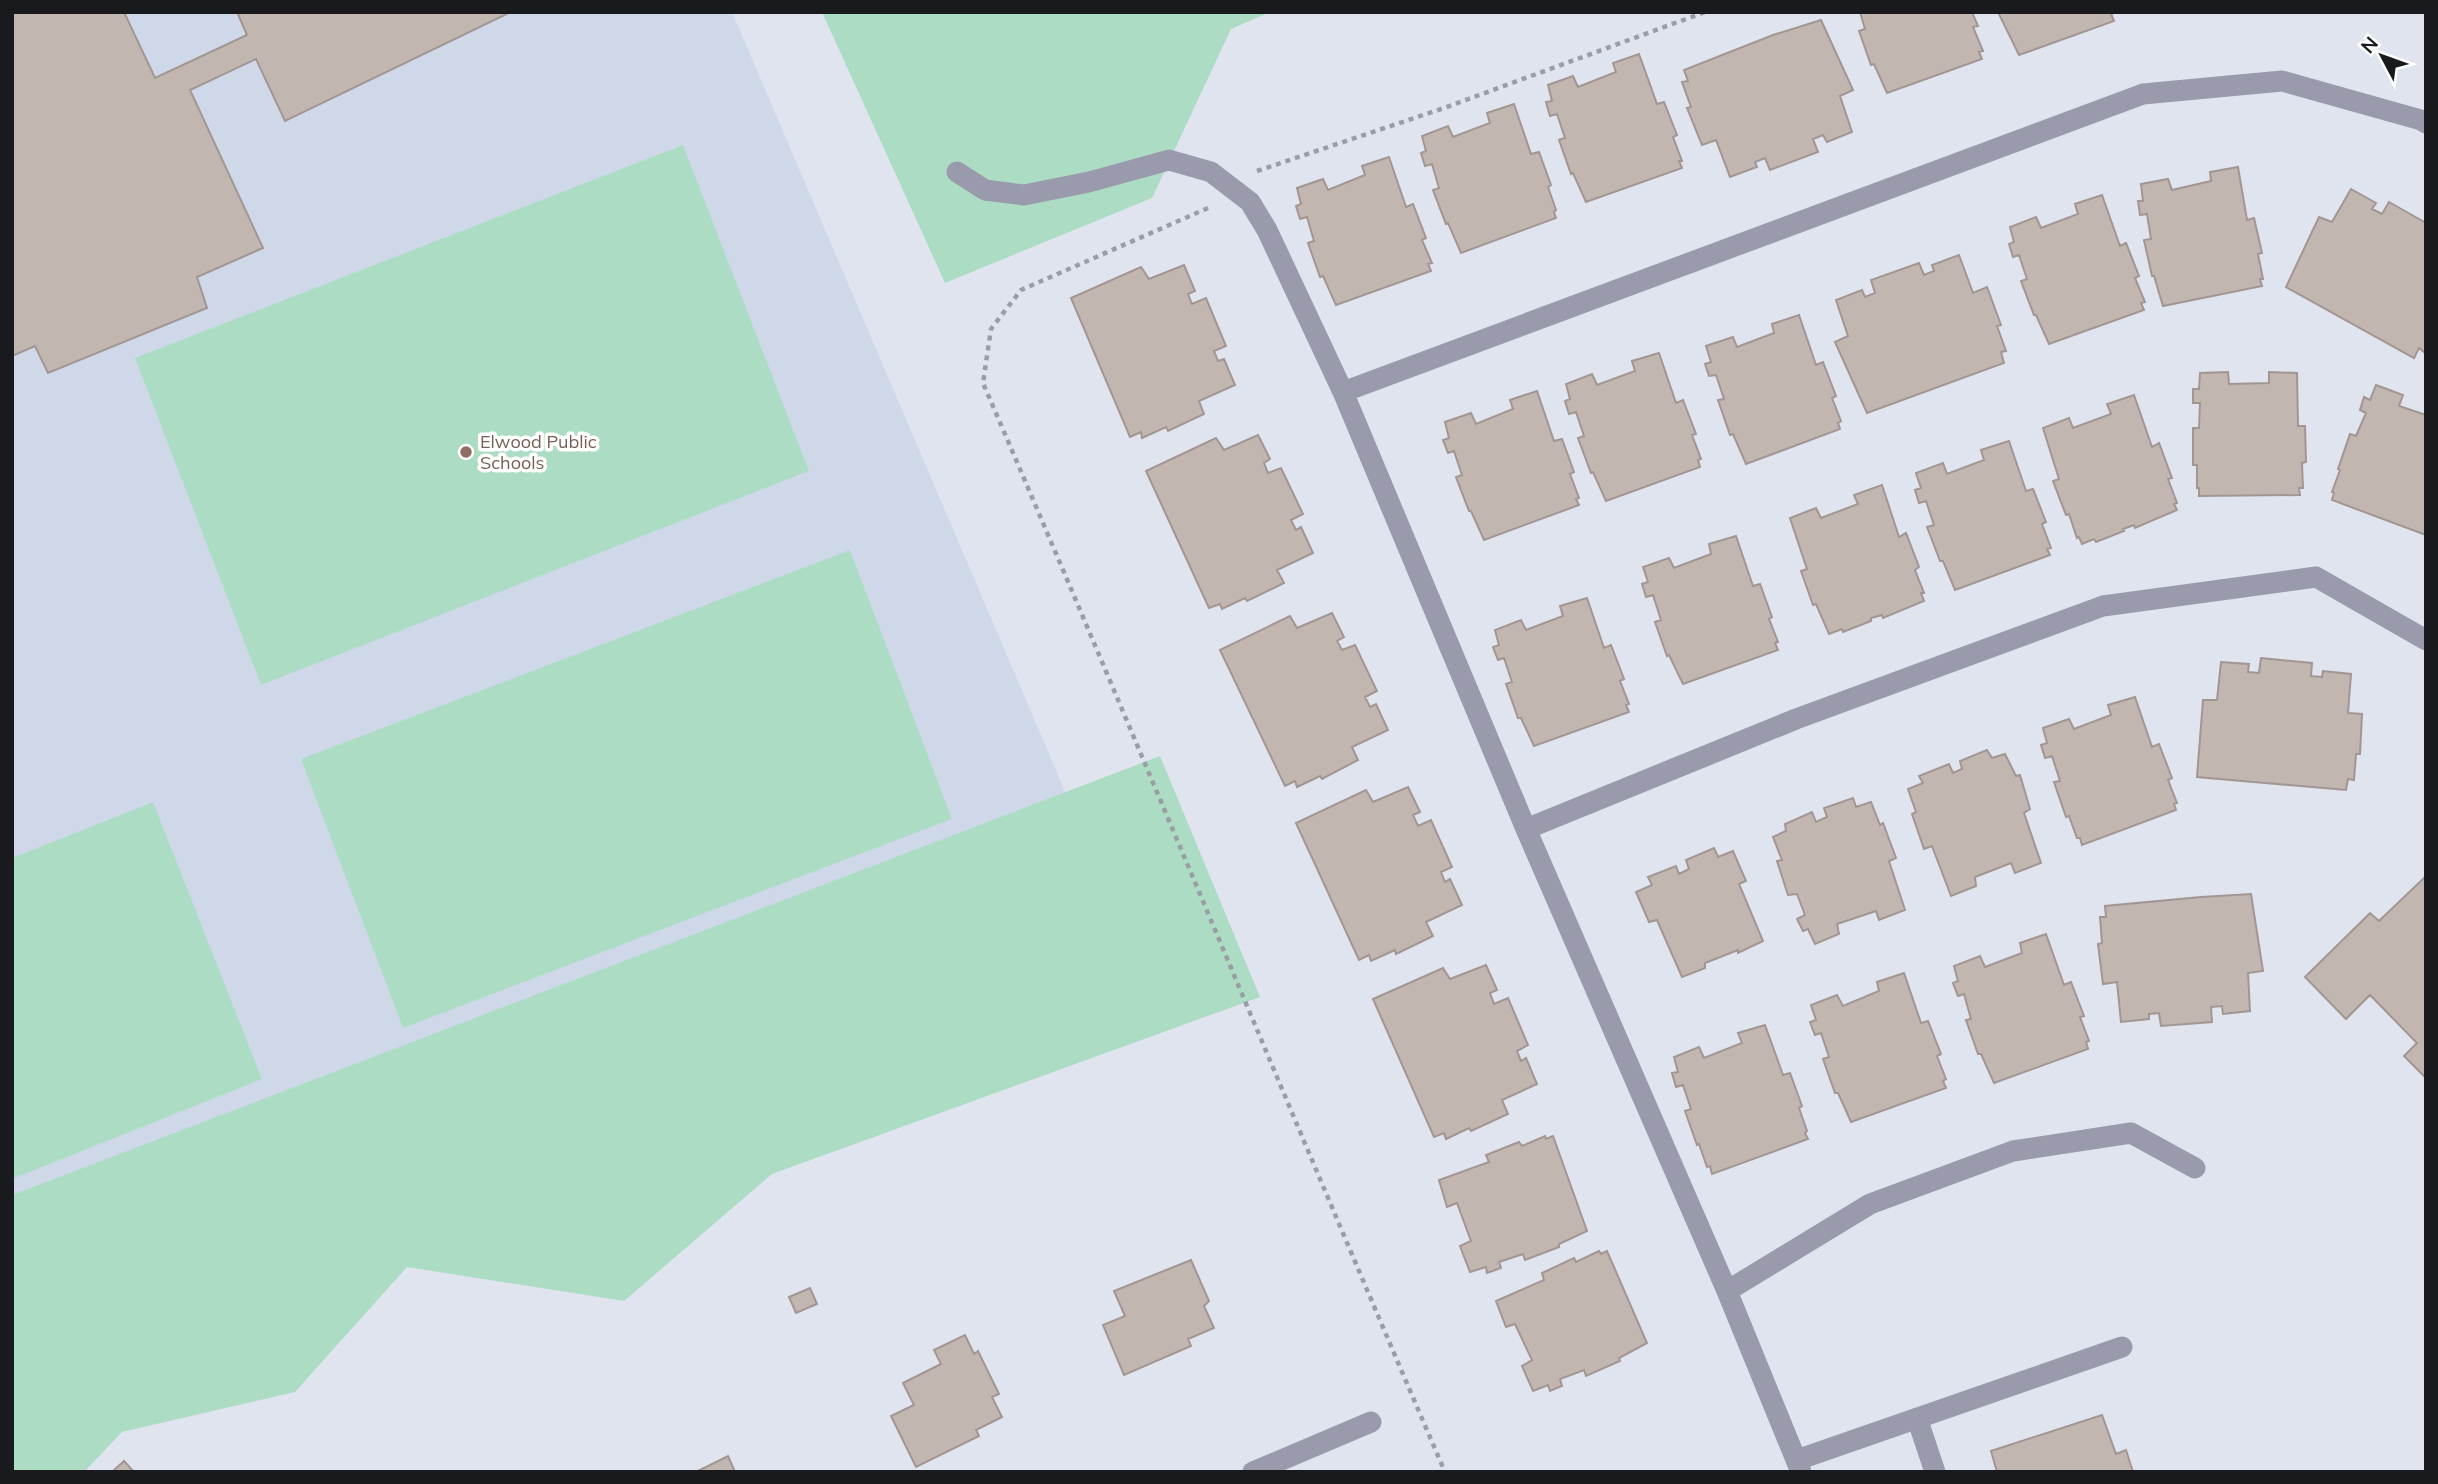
<svg xmlns="http://www.w3.org/2000/svg" width="2438" height="1484" font-family="Mulish,sans-serif">
  <style>
    .built { fill: #cfd8e9 }
    .green { fill: #addcc4 }
    .building { fill: #c2b6b1; stroke: #a29692; stroke-width: 2 }
    .lines { fill: none; stroke-linecap: round; stroke-linejoin: round }
    .path { stroke: #999da5; stroke-width: 4.5; stroke-dasharray: 5 5; stroke-linecap: butt }
    .minor { stroke: #9a9aad; stroke-width: 21 }
    .education-dot { fill: #8d6e63; stroke: #fff; stroke-width: 2.5 }
    .labels { text-anchor: middle; stroke-width: 7; stroke-linejoin: round; paint-order: stroke }
    .education-label { font-size: 18px; fill: #785e54; stroke: #fff; text-anchor: start }
  </style>
  <rect width="100%" height="100%" fill="#dfe4ef"/>
  <path class="built" d="M 12,12 L 732,12 L 1108,892 L 12,1357 Z"/>
  <path class="green" d="M 822,12 L 1270,12 L 1231,29 L 1152,198 L 945,283 Z
    M 683,145 L 809,471 L 261,685 L 135,358 Z
    M 850,550 L 952,819 L 403,1028 L 301,759 Z
    M 1160,756 L 1260,997 L 772,1174 L 624,1301 L 407,1267 L 295,1392 L 122,1432 L 84,1472 L 12,1472 L 12,1195 Z
    M 153,802 L 262,1079 L 12,1179 L 12,858 Z"/>
  <path class="building" d="M 12,12 L 124,12 L 155,78 L 247,35 L 237,12 L 511,12 L 285,121 L 256,59 L 190,90 L 263,248 L 197,277 L 207,308 L 48,373 L 35,346 L 12,356 Z
    M 1860,12 L 1972,12 L 1978,26 L 1973,27 L 1983,51 L 1979,52 L 1982,59 L 1887,93 L 1874,64 L 1871,65 L 1859,31 L 1865,29 Z
    M 1998,12 L 2114,12 L 2114,13 L 2111,14 L 2114,21 L 2019,55 Z
    M 1821,20 L 1853,90 L 1840,96 L 1852,132 L 1827,142 L 1823,135 L 1813,139 L 1818,152 L 1770,170 L 1765,158 L 1755,162 L 1757,167 L 1730,177 L 1716,140 L 1702,145 L 1687,108 L 1691,107 L 1682,82 L 1688,81 L 1684,70 L 1773,35 Z
    M 1639,54 L 1657,104 L 1664,102 L 1677,135 L 1673,137 L 1682,161 L 1679,161 L 1682,168 L 1586,202 L 1573,173 L 1571,174 L 1559,140 L 1565,138 L 1557,114 L 1550,116 L 1546,102 L 1552,101 L 1548,85 L 1573,76 L 1578,87 L 1616,72 L 1613,63 Z
    M 1514,104 L 1531,154 L 1539,152 L 1551,185 L 1548,187 L 1556,210 L 1554,212 L 1556,218 L 1461,253 L 1448,223 L 1446,224 L 1433,190 L 1439,188 L 1432,164 L 1425,166 L 1421,153 L 1426,151 L 1422,136 L 1448,126 L 1453,137 L 1490,123 L 1487,113 Z
    M 1389,157 L 1406,207 L 1413,204 L 1426,238 L 1422,240 L 1432,263 L 1428,264 L 1431,271 L 1336,305 L 1323,276 L 1320,277 L 1308,243 L 1314,241 L 1307,217 L 1300,219 L 1296,206 L 1301,204 L 1297,188 L 1323,179 L 1328,190 L 1365,175 L 1362,166 Z
    M 2238,167 L 2247,220 L 2254,218 L 2262,253 L 2258,254 L 2263,279 L 2260,279 L 2262,286 L 2163,306 L 2154,276 L 2152,276 L 2144,240 L 2151,239 L 2147,214 L 2140,215 L 2138,201 L 2143,201 L 2141,184 L 2168,179 L 2172,190 L 2211,181 L 2210,172 Z
    M 2351,189 L 2376,203 L 2372,209 L 2382,214 L 2389,202 L 2426,223 L 2426,349 L 2424,352 L 2419,348 L 2414,358 L 2286,287 L 2319,217 L 2332,222 Z
    M 2102,195 L 2120,246 L 2126,243 L 2139,276 L 2135,278 L 2145,302 L 2141,303 L 2144,310 L 2049,344 L 2036,315 L 2034,315 L 2021,281 L 2027,279 L 2019,255 L 2013,257 L 2009,244 L 2014,242 L 2010,227 L 2036,217 L 2041,228 L 2078,214 L 2075,204 Z
    M 1959,255 L 1973,293 L 1987,287 L 2001,325 L 1997,326 L 2006,351 L 2001,352 L 2004,363 L 1867,413 L 1835,342 L 1848,336 L 1836,300 L 1862,290 L 1865,297 L 1875,293 L 1871,280 L 1919,263 L 1924,275 L 1934,271 L 1932,265 Z
    M 1184,265 L 1195,291 L 1188,294 L 1192,304 L 1206,298 L 1226,346 L 1214,351 L 1218,361 L 1224,359 L 1235,385 L 1199,401 L 1204,414 L 1168,431 L 1166,427 L 1142,438 L 1141,432 L 1130,437 L 1071,298 L 1141,267 L 1149,279 Z
    M 1799,315 L 1816,365 L 1823,362 L 1836,396 L 1832,398 L 1841,421 L 1838,423 L 1840,429 L 1746,464 L 1733,434 L 1730,435 L 1718,400 L 1724,399 L 1716,375 L 1709,376 L 1705,364 L 1711,362 L 1706,346 L 1733,337 L 1737,347 L 1774,333 L 1772,324 Z
    M 1659,353 L 1676,403 L 1683,400 L 1696,434 L 1692,435 L 1701,459 L 1698,460 L 1700,467 L 1606,501 L 1593,472 L 1591,473 L 1578,438 L 1584,436 L 1576,412 L 1569,414 L 1565,401 L 1570,399 L 1566,384 L 1592,374 L 1597,385 L 1635,371 L 1632,361 Z
    M 2228,372 L 2229,384 L 2269,383 L 2269,372 L 2297,373 L 2298,426 L 2305,426 L 2306,462 L 2302,463 L 2303,488 L 2299,488 L 2300,495 L 2199,496 L 2199,488 L 2197,488 L 2197,465 L 2193,465 L 2193,428 L 2199,428 L 2200,403 L 2193,403 L 2193,389 L 2199,389 L 2200,373 Z
    M 2376,385 L 2403,395 L 2399,406 L 2426,415 L 2426,535 L 2332,500 L 2334,493 L 2332,492 L 2340,470 L 2338,469 L 2350,434 L 2356,436 L 2366,413 L 2360,410 L 2364,397 L 2370,400 Z
    M 1537,391 L 1554,441 L 1562,439 L 1574,472 L 1570,474 L 1579,498 L 1576,499 L 1579,505 L 1484,540 L 1471,511 L 1469,511 L 1456,477 L 1462,475 L 1454,451 L 1448,453 L 1443,440 L 1449,438 L 1445,422 L 1471,413 L 1476,424 L 1513,409 L 1510,400 Z
    M 2134,395 L 2152,447 L 2159,443 L 2172,478 L 2168,479 L 2177,503 L 2174,504 L 2177,510 L 2135,528 L 2134,525 L 2123,529 L 2124,531 L 2096,542 L 2094,539 L 2082,544 L 2079,537 L 2077,538 L 2069,514 L 2066,515 L 2053,481 L 2059,479 L 2043,428 L 2069,418 L 2073,428 L 2111,414 L 2107,404 Z
    M 1258,435 L 1270,459 L 1264,463 L 1268,473 L 1281,468 L 1303,514 L 1291,520 L 1296,530 L 1301,527 L 1313,553 L 1277,570 L 1284,583 L 1247,601 L 1245,598 L 1222,609 L 1220,604 L 1209,608 L 1146,471 L 1216,438 L 1224,450 Z
    M 2009,441 L 2026,491 L 2033,489 L 2046,522 L 2042,524 L 2051,548 L 2047,549 L 2050,555 L 1955,590 L 1943,561 L 1940,561 L 1927,527 L 1934,525 L 1926,501 L 1919,503 L 1915,490 L 1921,488 L 1916,473 L 1943,463 L 1947,474 L 1984,460 L 1981,450 Z
    M 1882,485 L 1899,537 L 1906,533 L 1919,567 L 1915,570 L 1924,593 L 1921,593 L 1924,601 L 1883,618 L 1882,615 L 1871,618 L 1871,621 L 1843,632 L 1842,629 L 1829,634 L 1816,604 L 1813,605 L 1801,571 L 1807,569 L 1790,518 L 1816,508 L 1821,518 L 1858,504 L 1854,495 Z
    M 1736,536 L 1753,586 L 1760,584 L 1772,617 L 1769,619 L 1778,642 L 1775,643 L 1778,650 L 1683,684 L 1669,655 L 1667,656 L 1655,622 L 1661,620 L 1653,595 L 1646,597 L 1642,584 L 1648,582 L 1643,567 L 1669,558 L 1674,568 L 1711,554 L 1709,544 Z
    M 1587,598 L 1604,648 L 1611,645 L 1624,679 L 1620,681 L 1629,704 L 1626,705 L 1629,712 L 1534,746 L 1521,718 L 1518,718 L 1506,684 L 1512,682 L 1504,658 L 1498,660 L 1493,647 L 1499,645 L 1495,630 L 1521,620 L 1526,630 L 1563,616 L 1560,606 Z
    M 1332,613 L 1344,637 L 1337,641 L 1342,650 L 1355,645 L 1377,691 L 1365,697 L 1370,707 L 1376,704 L 1388,730 L 1352,747 L 1358,760 L 1322,779 L 1320,776 L 1297,787 L 1295,781 L 1285,786 L 1220,650 L 1290,616 L 1297,628 Z
    M 2261,658 L 2312,663 L 2311,676 L 2322,677 L 2323,671 L 2351,674 L 2348,713 L 2362,714 L 2360,754 L 2356,754 L 2354,780 L 2348,779 L 2346,790 L 2197,777 L 2203,700 L 2217,700 L 2221,662 L 2249,664 L 2248,672 L 2259,673 Z
    M 2135,697 L 2152,747 L 2159,744 L 2172,778 L 2168,780 L 2177,803 L 2174,804 L 2176,810 L 2082,845 L 2080,838 L 2077,838 L 2069,816 L 2066,817 L 2054,782 L 2060,781 L 2052,756 L 2045,758 L 2041,745 L 2047,743 L 2043,728 L 2069,719 L 2074,729 L 2111,715 L 2108,705 Z
    M 1987,750 L 1992,758 L 2005,754 L 2016,776 L 2020,775 L 2030,809 L 2024,813 L 2041,863 L 2015,873 L 2011,863 L 1975,877 L 1976,886 L 1951,896 L 1932,846 L 1924,849 L 1912,814 L 1916,812 L 1908,789 L 1923,783 L 1919,776 L 1949,764 L 1953,773 L 1962,769 L 1960,761 Z
    M 1408,787 L 1420,812 L 1413,815 L 1418,826 L 1431,820 L 1452,867 L 1441,872 L 1445,882 L 1450,879 L 1462,905 L 1426,922 L 1433,936 L 1396,954 L 1395,950 L 1371,961 L 1369,955 L 1359,960 L 1296,823 L 1366,790 L 1373,802 Z
    M 1853,798 L 1856,807 L 1871,802 L 1880,825 L 1883,823 L 1896,858 L 1889,861 L 1905,910 L 1879,920 L 1876,911 L 1837,924 L 1839,934 L 1815,944 L 1808,929 L 1803,931 L 1797,919 L 1805,915 L 1797,894 L 1788,895 L 1777,861 L 1782,860 L 1773,837 L 1786,831 L 1785,824 L 1812,812 L 1816,822 L 1827,817 L 1824,808 Z
    M 1714,848 L 1718,857 L 1733,851 L 1746,881 L 1739,884 L 1763,941 L 1738,953 L 1738,950 L 1705,963 L 1705,968 L 1682,977 L 1657,920 L 1649,922 L 1636,892 L 1652,885 L 1648,877 L 1676,866 L 1679,874 L 1689,869 L 1686,860 Z
    M 2426,876 L 2426,1078 L 2404,1056 L 2417,1043 L 2370,995 L 2346,1019 L 2305,977 L 2370,913 L 2379,921 Z
    M 2251,894 L 2263,971 L 2248,973 L 2250,1011 L 2223,1014 L 2222,1006 L 2211,1007 L 2212,1022 L 2161,1026 L 2159,1013 L 2149,1014 L 2149,1019 L 2121,1022 L 2117,982 L 2103,984 L 2098,944 L 2102,943 L 2100,917 L 2106,917 L 2105,906 L 2201,897 Z
    M 2046,934 L 2064,985 L 2071,982 L 2084,1016 L 2080,1017 L 2089,1041 L 2086,1042 L 2088,1049 L 1994,1083 L 1981,1054 L 1978,1054 L 1966,1020 L 1971,1019 L 1964,994 L 1958,996 L 1953,983 L 1958,981 L 1954,966 L 1980,956 L 1985,967 L 2022,953 L 2020,943 Z
    M 1486,965 L 1497,990 L 1490,993 L 1494,1004 L 1508,998 L 1528,1045 L 1517,1051 L 1521,1061 L 1526,1058 L 1537,1084 L 1502,1100 L 1508,1114 L 1471,1131 L 1469,1128 L 1446,1139 L 1444,1133 L 1434,1137 L 1373,999 L 1443,968 L 1450,979 Z
    M 1904,973 L 1921,1023 L 1928,1021 L 1941,1054 L 1937,1056 L 1946,1079 L 1943,1081 L 1946,1088 L 1851,1122 L 1838,1093 L 1835,1093 L 1823,1059 L 1829,1057 L 1821,1033 L 1815,1035 L 1810,1022 L 1816,1020 L 1811,1005 L 1837,995 L 1843,1006 L 1879,991 L 1877,982 Z
    M 1765,1025 L 1783,1075 L 1790,1073 L 1802,1106 L 1799,1108 L 1807,1131 L 1805,1133 L 1808,1139 L 1712,1174 L 1710,1166 L 1707,1167 L 1699,1144 L 1697,1145 L 1685,1111 L 1691,1109 L 1683,1085 L 1676,1087 L 1672,1073 L 1678,1072 L 1674,1057 L 1699,1047 L 1704,1058 L 1742,1043 L 1738,1033 Z
    M 1545,1136 L 1546,1139 L 1553,1136 L 1587,1231 L 1559,1244 L 1559,1247 L 1525,1260 L 1523,1254 L 1499,1262 L 1501,1268 L 1487,1273 L 1486,1267 L 1470,1272 L 1460,1246 L 1471,1241 L 1457,1203 L 1447,1207 L 1439,1180 L 1489,1162 L 1486,1155 L 1519,1142 L 1522,1146 Z
    M 1599,1251 L 1601,1254 L 1607,1251 L 1647,1343 L 1619,1358 L 1620,1361 L 1586,1376 L 1584,1370 L 1560,1379 L 1562,1386 L 1550,1391 L 1548,1385 L 1533,1391 L 1522,1366 L 1532,1360 L 1515,1324 L 1506,1327 L 1496,1301 L 1544,1280 L 1542,1273 L 1574,1258 L 1576,1262 Z
    M 1191,1260 L 1209,1301 L 1204,1306 L 1214,1328 L 1188,1339 L 1191,1346 L 1124,1375 L 1103,1325 L 1125,1316 L 1114,1291 Z
    M 810,1288 L 817,1304 L 796,1313 L 789,1297 Z
    M 965,1335 L 974,1354 L 978,1351 L 999,1394 L 992,1397 L 1002,1417 L 976,1430 L 979,1436 L 916,1467 L 891,1416 L 914,1405 L 903,1383 L 941,1364 L 934,1350 Z
    M 2102,1415 L 2116,1454 L 2126,1450 L 2133,1472 L 1997,1472 L 1991,1451 Z
    M 728,1456 L 735,1472 L 696,1472 Z
    M 124,1461 L 134,1472 L 112,1472 Z"/>
  <g class="lines">
    <path class="path" d="M 1257,171 L 1444,108 L 1705,12
      M 1208,208 L 1021,290 L 991,329 L 983,383 C 1139,745 1289,1110 1445,1472"/>
    <path class="minor" d="M 957,172 L 985,190 L 1024,195 L 1089,182 L 1169,160 L 1211,172 L 1250,202 L 1267,230 L 1343,392 L 2143,94 L 2282,81 L 2421,120 L 2426,123
      M 1343,392 L 1526,829 L 1727,1291 L 1801,1472
      M 1526,829 L 1796,719 L 2103,606 L 2316,577 L 2426,640
      M 1727,1291 L 1870,1204 L 2013,1151 L 2131,1133 L 2195,1168
      M 1917,1418 L 1935,1472
      M 1797,1460 L 2122,1347
      M 1253,1472 L 1371,1422"/>
  </g>
  <circle class="education-dot" cx="466" cy="452" r="7"/>
  <g class="labels">
    <g class="education-label">
      <text x="480" y="448">Elwood Public<tspan x="480" dy="21">Schools</tspan></text>
    </g>
  </g>
  <rect width="2438" height="1484" fill="none" stroke="#181a1d" stroke-width="28"/>
  <g transform="translate(2382 56) rotate(311)" stroke="#ffffff" stroke-width="5" paint-order="stroke">
  <path d="M0-5L12 26L0 18L-12 26Z" fill="#181a1d"/>
  <text y="-10" font-size="19" font-weight="bold" text-anchor="middle" fill="#181a1d">N</text>
  </g>
</svg>
